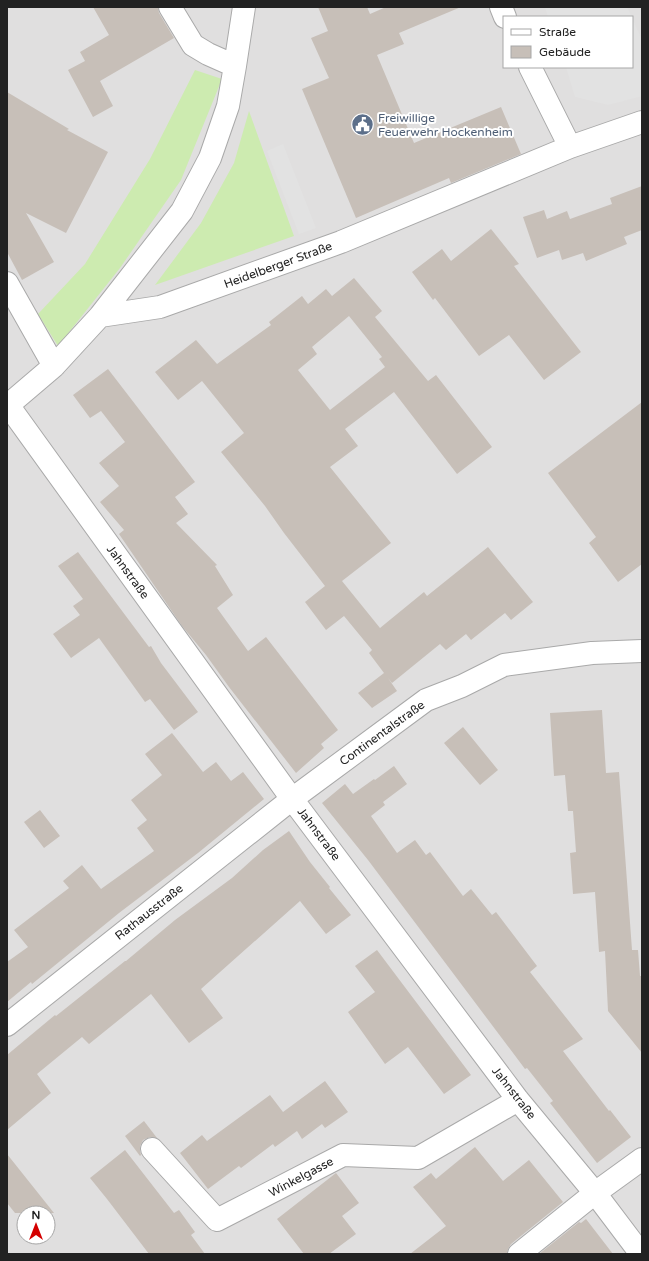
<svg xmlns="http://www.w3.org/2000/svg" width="649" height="1261" font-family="'Varela Round',sans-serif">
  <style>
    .residential { fill: #e0dfdf; fill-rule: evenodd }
    .grass { fill: #cdebb0 }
    .parking { fill: #e2e2e2 }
    .building { fill: #c7bfb8; fill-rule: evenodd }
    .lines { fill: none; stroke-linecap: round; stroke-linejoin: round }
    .street-casing { stroke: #a9a9a9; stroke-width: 24 }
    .street { stroke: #fff; stroke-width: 22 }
    .labels { text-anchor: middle; stroke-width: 4; stroke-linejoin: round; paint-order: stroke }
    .service-label { font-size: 12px; fill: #4e5e75; stroke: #fff; text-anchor: start }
    .street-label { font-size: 12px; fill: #222; stroke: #fff }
  </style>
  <rect width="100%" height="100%" fill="#f2efe9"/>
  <path class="residential" d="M 7,7 L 642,7 L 642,1254 L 7,1254 ZM 504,17 L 632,17 L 632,67 L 504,67 ZM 24,1213 L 48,1213 L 48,1237 L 24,1237 Z"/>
  <path class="grass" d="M 195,70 L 222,79 L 181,180 L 120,268 L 58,346 L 38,314 L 85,264 L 150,159 Z
    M 249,111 L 294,236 L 155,285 L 201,223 L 234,163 Z"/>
  <path class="parking" d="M 545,7 L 627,7 L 632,17 L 548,17 Z
    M 632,18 L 642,40 L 642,96 L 608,105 L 575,97 L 566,67 L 632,67 Z
    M 283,144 L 316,228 L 299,234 L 267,151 Z"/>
  <path class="building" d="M 93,7 L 158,7 L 159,13 L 174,38 L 100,81 L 113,106 L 93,117 L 68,70 L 85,61 L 80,52 L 109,35 Z
    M 318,7 L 367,7 L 370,14 L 386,7 L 461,7 L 399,33 L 404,44 L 377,55 L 414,143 L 501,107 L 521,154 L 451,183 L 449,178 L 356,218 L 302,89 L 329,78 L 311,38 L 328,31 Z
    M 7,92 L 69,129 L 67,130 L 108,152 L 66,233 L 26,213 L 54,262 L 22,280 L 7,252 Z
    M 642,186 L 642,230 L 624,237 L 627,244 L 586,261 L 583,253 L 562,260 L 559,250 L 537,258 L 523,217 L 544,210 L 547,219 L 567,211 L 570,219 L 612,204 L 610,198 Z
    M 491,229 L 519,264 L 514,266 L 581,352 L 544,380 L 509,335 L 479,356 L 435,298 L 433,300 L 412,272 L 442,249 L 451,261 Z
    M 354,278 L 382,311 L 375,317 L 428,381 L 436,375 L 492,447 L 457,474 L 394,392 L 345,429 L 358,446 L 330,467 L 391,543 L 342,581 L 380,628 L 424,592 L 427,596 L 488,547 L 533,602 L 511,620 L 505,613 L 471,640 L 466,634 L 446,650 L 440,644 L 392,683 L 388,678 L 397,691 L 372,708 L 358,693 L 384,673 L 369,653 L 372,650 L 344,616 L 326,630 L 305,602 L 325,586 L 284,533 L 265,506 L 221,452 L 244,433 L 202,381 L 178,400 L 155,372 L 196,340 L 217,364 L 271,325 L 269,322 L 302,296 L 308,304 L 326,289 L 332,296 ZM 349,316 L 382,357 L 379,359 L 385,367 L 330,410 L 298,370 L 317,354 L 312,347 Z
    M 108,369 L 195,482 L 175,497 L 188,514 L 176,523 L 217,565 L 215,566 L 233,595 L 217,608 L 248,651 L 266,637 L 338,730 L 321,744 L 324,748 L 296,773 L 229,687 L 206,655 L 182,626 L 119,534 L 124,530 L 100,502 L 119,486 L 99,463 L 125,442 L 101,411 L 90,418 L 73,395 Z
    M 642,402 L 642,564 L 618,582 L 589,543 L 596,537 L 548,473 Z
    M 78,552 L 149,647 L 151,646 L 161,663 L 198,712 L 174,730 L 150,699 L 145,702 L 99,638 L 71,658 L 53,634 L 80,615 L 73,606 L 83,599 L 58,566 Z
    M 602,710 L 606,773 L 619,772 L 632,950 L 638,950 L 640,976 L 642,976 L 642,1053 L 608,1011 L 605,951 L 599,952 L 595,892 L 573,894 L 570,853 L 576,852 L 573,811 L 568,811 L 565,775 L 554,776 L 550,713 Z
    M 463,727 L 498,770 L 480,785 L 444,743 Z
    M 172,733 L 203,772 L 216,762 L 231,781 L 243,772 L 264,799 L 198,853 L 119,913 L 32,984 L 31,982 L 7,1002 L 7,962 L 28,947 L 14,930 L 69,888 L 63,881 L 82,865 L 101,889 L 154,851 L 137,828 L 147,820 L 131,800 L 162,775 L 145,754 Z
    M 394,766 L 407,784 L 383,802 L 385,805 L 371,816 L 397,853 L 415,840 L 426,855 L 430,852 L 463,896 L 471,889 L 492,915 L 496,912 L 537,966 L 530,972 L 583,1039 L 563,1051 L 609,1111 L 610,1110 L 631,1137 L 597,1163 L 550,1103 L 553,1101 L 527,1068 L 525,1069 L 368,860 L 322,803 L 345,784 L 353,794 L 374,779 L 375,780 Z
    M 40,810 L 60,836 L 44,848 L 24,822 Z
    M 289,831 L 310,862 L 330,887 L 329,888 L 351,915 L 326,934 L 300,901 L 201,989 L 223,1018 L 189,1043 L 151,994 L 89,1044 L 82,1037 L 37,1074 L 51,1093 L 7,1130 L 7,1055 L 55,1015 L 56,1016 L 125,961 L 126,961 L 175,920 L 232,878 L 263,850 Z
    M 377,950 L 471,1075 L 444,1094 L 408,1047 L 385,1064 L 348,1012 L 375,992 L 355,966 Z
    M 325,1081 L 348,1112 L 325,1128 L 322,1124 L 302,1139 L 297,1131 L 275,1147 L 273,1144 L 241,1168 L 239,1166 L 208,1189 L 180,1153 L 202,1135 L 207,1141 L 270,1095 L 283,1112 Z
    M 144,1121 L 157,1138 L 150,1137 L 143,1140 L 140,1146 L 140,1151 L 141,1155 L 140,1156 L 125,1136 Z
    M 475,1147 L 503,1181 L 529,1160 L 563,1202 L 511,1244 L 508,1249 L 507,1254 L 410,1254 L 446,1226 L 413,1187 L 431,1173 L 436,1179 Z
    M 125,1150 L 174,1213 L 179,1210 L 195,1232 L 191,1235 L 205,1254 L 149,1254 L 107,1199 L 90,1178 Z
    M 7,1154 L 54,1213 L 15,1213 L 7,1203 Z
    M 336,1173 L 359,1203 L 342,1216 L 356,1234 L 329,1254 L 304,1254 L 277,1219 Z
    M 586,1219 L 613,1254 L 539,1254 L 579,1222 L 581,1223 Z"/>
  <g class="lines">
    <defs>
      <path id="street" d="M 170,7 L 193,45 L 208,54 L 235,66
        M 501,7 L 505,17
        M 530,67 L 570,147
        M 7,283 L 54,366
        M 100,316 L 160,307 L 341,242 L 570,147 L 642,122
        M 8,405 L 292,799 L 518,1100 L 595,1193 L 641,1254
        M 7,406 L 54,366 L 100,316 L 182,211 L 210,158 L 228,106 L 235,66 L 244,7
        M 7,1025 L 292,799 L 426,700 L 462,686 L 504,665 L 592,653 L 642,651
        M 152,1149 L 217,1220 L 343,1155 L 418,1158 L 518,1100
        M 519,1254 L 595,1193 L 642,1159"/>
    </defs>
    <use href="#street" class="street-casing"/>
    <use href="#street" class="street"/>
  </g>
  <defs>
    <symbol id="civic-disc" viewBox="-11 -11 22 22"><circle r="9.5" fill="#5c6f8a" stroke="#fff"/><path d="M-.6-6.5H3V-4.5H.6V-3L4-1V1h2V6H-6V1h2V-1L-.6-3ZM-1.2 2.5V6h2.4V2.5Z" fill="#fff"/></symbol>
  </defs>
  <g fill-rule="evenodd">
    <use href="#civic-disc" x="350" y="112" width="25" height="25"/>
  </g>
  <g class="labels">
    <g class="service-label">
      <text x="378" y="122">Freiwillige<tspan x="378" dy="14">Feuerwehr Hockenheim</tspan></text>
    </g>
    <g class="street-label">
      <text transform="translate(278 265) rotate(-20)" y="4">Heidelberger Straße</text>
      <text transform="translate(128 572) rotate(54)" y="4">Jahnstraße</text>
      <text transform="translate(382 733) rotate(-36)" y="4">Continentalstraße</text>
      <text transform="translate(319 834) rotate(53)" y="4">Jahnstraße</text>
      <text transform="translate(149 912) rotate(-38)" y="4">Rathausstraße</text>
      <text transform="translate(514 1093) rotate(52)" y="4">Jahnstraße</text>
      <text transform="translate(301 1177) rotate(-28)" y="4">Winkelgasse</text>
    </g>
  </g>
  <rect width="649" height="1261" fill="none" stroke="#222222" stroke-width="16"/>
  <rect x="503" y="16" width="130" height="52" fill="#ffffff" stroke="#a7a7a7"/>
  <rect x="511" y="29" width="20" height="6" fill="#ffffff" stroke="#a7a7a7"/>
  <text x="539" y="36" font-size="12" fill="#222222">Straße</text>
  <rect x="511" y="46" width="20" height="12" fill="#c7bfb8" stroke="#a7a7a7"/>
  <text x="539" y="56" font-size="12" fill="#222222">Gebäude</text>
  <g transform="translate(36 1225)"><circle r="19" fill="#ffffff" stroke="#a7a7a7"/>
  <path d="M0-3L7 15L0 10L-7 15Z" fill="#d40000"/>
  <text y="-6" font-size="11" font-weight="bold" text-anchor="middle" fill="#222222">N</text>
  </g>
</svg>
